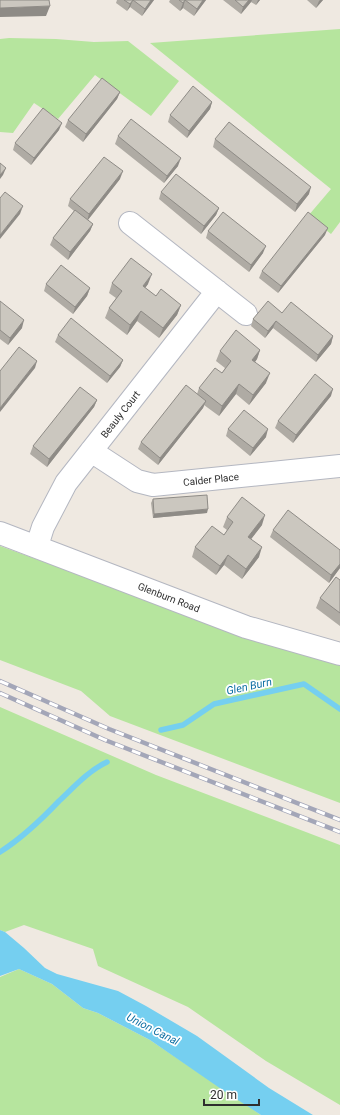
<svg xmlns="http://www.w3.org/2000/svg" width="340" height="1115" font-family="Roboto,sans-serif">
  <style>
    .green { fill: #b6e59e }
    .water { fill: #75cff0 }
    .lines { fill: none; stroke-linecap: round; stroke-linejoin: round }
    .stream { stroke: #75cff0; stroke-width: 5.5 }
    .street-casing { stroke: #b4b7c1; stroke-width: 24 }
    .street { stroke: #fff; stroke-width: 22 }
    .rail-casing { stroke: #a3a6b8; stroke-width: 4.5 }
    .rail { stroke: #fff; stroke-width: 3; stroke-dasharray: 9; stroke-linecap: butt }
    .wall { fill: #afaba4 }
    .shaded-wall { fill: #8e8b86 }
    .building { fill: #cbc7bf; stroke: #8e8b86 }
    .labels { text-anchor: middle; stroke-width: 3.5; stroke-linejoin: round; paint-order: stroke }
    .street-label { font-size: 10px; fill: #2e2e2e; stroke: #fff }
    .water-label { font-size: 11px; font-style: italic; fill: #0d6fa3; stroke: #fff }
  </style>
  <rect width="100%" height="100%" fill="#efe9e1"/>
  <path class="green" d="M 340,29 L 340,222 L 331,234 L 308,216 L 331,189 L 150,43 Z
    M 9,38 L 56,39 L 94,42 L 128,41 L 179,81 L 151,116 L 95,75 L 58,119 L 34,103 L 13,133 L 0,132 L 0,39 Z
    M 0,546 L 268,643 L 318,659 L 340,664 L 340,803 L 110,716 L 81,691 L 0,660 Z
    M 0,707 L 156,775 L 340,845 L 340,1105 L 266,1061 L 188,1007 L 98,966 L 93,949 L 24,925 L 5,932 L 0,930 Z
    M 19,969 L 52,984 L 83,1008 L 98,1013 L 150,1040 L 261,1115 L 0,1115 L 0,977 Z"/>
  <path class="water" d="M 0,930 L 5,932 L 24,948 L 45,968 L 57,974 L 118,991 L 146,1006 L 197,1036 L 269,1088 L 313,1115 L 261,1115 L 224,1091 L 150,1040 L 98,1013 L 83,1008 L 52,984 L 19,969 L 0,976 Z"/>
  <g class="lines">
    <path class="stream" d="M 161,730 L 183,725 L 214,704 L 304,684 L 340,709
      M 0,852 C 22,838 41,820 59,801 C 74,787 88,771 107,762"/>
    <defs>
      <path id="street" d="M 130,223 L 246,314
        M 91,451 L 137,481 L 153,485 L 340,466
        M 0,533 L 246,627 L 340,654
        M 37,546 L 43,527 L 66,483 L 217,291"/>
    </defs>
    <use href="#street" class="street-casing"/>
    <use href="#street" class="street"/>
    <defs>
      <path id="rail" d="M 0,681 L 109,729 L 340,820
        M 0,693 L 105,740 L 340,832"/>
    </defs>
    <use href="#rail" class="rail-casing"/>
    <use href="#rail" class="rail"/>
  </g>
  <path class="wall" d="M 117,0 L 154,0 L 142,16 L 130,7 L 127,11 L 116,3 Z
    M 170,0 L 206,0 L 194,16 L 183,8 L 180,11 L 169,2 Z
    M 223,0 L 260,0 L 256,5 L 251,2 L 241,14 Z
    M 307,0 L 323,0 L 316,8 Z
    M 120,92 L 117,99 L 83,142 L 65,127 L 68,120 Z
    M 212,102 L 210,109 L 187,138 L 168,122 L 170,115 Z
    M 59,130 L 31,165 L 13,150 L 15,143 Z
    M 118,136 L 178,166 L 164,183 L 115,144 Z
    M 215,139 L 309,194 L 295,212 L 213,147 Z
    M 120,179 L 88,220 L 93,224 L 90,231 L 68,260 L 50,245 L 53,238 L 74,211 L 68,206 L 70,199 Z
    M 161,192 L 219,208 L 216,215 L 201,234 L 159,199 Z
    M 208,231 L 263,253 L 249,272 L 206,238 Z
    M 325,235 L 278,293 L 259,278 L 262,271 Z
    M 112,283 L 148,284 L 145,288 L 156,296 L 181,305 L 177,315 L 159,338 L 137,321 L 127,335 L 105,318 L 109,308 L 116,298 L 109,293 Z
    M 46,284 L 90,288 L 87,296 L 73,314 L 44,291 Z
    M 0,301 L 22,328 L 8,345 L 0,339 Z
    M 282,313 L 333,336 L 331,344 L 316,362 L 273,328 L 265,338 L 251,326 L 253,319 Z
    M 58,335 L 123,360 L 120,367 L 107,383 L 55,342 Z
    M 260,350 L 257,359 L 255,362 L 266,383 L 249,405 L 236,394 L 219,416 L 204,405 L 203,408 L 158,465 L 138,449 L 141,442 L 197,394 L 199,388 L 222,373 L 225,368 L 216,361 L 220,351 Z
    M 331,396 L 293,443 L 275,428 L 278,421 Z
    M 97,400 L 94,407 L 47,467 L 30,454 L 33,446 Z
    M 228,429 L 266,437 L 250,456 L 226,436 Z
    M 153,499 L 207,513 L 153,518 L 151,503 Z
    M 227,517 L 262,525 L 251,539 L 259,557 L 242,579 L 224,565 L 216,575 L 192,557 L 195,547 L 224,535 L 227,530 L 223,527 Z
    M 273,530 L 340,568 L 329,583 L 270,537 Z
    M 340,580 L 340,626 L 316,608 L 320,598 Z"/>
  <path class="shaded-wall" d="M 133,0 L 130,7 L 127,11 L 130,4 Z
    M 151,0 L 154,0 L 142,16 L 145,9 Z
    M 185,0 L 183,8 L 180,11 L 183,3 Z
    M 203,0 L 206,0 L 194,16 L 197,9 Z
    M 249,0 L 252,0 L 251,2 L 241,14 L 243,7 Z
    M 258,0 L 260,0 L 256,5 Z
    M 320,0 L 323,0 L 316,8 L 319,1 Z
    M 50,6 L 46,16 L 0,17 L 0,8 Z
    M 120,92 L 117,99 L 83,142 L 86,134 Z
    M 212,102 L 210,109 L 187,138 L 189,131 Z
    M 62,123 L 59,130 L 31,165 L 34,158 Z
    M 181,158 L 178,166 L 164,183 L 167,176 Z
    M 6,168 L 3,175 L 0,179 L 0,175 Z
    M 123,171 L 120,179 L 87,221 L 89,214 Z
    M 311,187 L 309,194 L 295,212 L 297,204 Z
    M 23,206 L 20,214 L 0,239 L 0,235 Z
    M 219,208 L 216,215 L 201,234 L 204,226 Z
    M 93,224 L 90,231 L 68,260 L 70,252 Z
    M 328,228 L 325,235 L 278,293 L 281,286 Z
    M 266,246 L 263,253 L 249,272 L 251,265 Z
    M 152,274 L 148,284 L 139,296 L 143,286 Z
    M 90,288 L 87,296 L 73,314 L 75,307 Z
    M 181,305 L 177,315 L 159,338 L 163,328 Z
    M 141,311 L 137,321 L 127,335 L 130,325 Z
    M 24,320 L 22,328 L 8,345 L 10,338 Z
    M 276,321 L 273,328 L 265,338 L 268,331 Z
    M 333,336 L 331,344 L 316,362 L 318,355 Z
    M 260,350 L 257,359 L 249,370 L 252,360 Z
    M 123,360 L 120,367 L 107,383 L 110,376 Z
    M 37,361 L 35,368 L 0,412 L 0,408 Z
    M 270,373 L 266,383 L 249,405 L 253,395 Z
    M 239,384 L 236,394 L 219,416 L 222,406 Z
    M 333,389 L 331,396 L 293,443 L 296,435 Z
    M 97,400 L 94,407 L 47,467 L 49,459 Z
    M 206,401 L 203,408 L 158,465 L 160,458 Z
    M 268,429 L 266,437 L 250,456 L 253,448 Z
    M 208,509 L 207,513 L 153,518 L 154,514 Z
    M 265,515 L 262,525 L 245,547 L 248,537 Z
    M 262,547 L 259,557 L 242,579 L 246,569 Z
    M 228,555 L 224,565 L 216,575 L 220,566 Z
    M 340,564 L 340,568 L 329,583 L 331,575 Z"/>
  <path class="building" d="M 0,0 L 49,0 L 50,6 L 0,8 Z
    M 124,0 L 133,0 L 130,4 Z
    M 133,0 L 151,0 L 145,9 Z
    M 179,0 L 203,0 L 197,9 L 185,0 L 183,3 Z
    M 235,0 L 249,0 L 243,7 Z
    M 102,78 L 120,92 L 86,134 L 68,120 Z
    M 193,86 L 212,102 L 189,131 L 170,115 Z
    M 43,108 L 62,123 L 34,158 L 15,143 Z
    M 131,119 L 181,158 L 167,176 L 118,136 Z
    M 229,122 L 311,187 L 297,204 L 215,139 Z
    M 104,157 L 123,171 L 89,214 L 70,199 Z
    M 0,163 L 6,168 L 0,175 Z
    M 176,174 L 219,208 L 204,226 L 161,192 Z
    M 5,192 L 23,206 L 0,235 L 0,198 Z
    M 75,210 L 93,224 L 70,252 L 53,238 Z
    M 223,212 L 266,246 L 251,265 L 208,231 Z
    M 308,212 L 328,228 L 281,286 L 262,271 Z
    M 131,258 L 152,274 L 143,286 L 156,296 L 161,289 L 181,305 L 163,328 L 141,311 L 130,325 L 109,308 L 122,291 L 112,283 Z
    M 61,265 L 90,288 L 75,307 L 46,284 Z
    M 0,301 L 24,320 L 10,338 L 0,330 Z
    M 268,301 L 282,313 L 291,302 L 333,336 L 318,355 L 276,321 L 268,331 L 253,319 Z
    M 71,318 L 123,360 L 110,376 L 58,335 Z
    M 236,330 L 260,350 L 252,360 L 270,373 L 253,395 L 239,384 L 222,406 L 199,388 L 215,368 L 222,373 L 231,361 L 220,351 Z
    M 19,347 L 37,361 L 0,408 L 0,371 Z
    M 315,374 L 333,389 L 296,435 L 278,421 Z
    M 186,385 L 206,401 L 160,458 L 141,442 Z
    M 80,387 L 97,400 L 49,459 L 33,446 Z
    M 244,410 L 268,429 L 253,448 L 228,429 Z
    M 207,495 L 208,509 L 154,514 L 153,499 Z
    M 242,497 L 265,515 L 248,537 L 262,547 L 246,569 L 228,555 L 220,566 L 195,547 L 212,526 L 224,535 L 233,522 L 227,517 Z
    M 288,510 L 340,550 L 340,564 L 331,575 L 273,530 Z
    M 336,577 L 340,580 L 340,613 L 320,598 Z"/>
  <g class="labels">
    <g class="street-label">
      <text transform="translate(120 414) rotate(-52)" y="4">Beauly Court</text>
      <text transform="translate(211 479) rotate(-6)" y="4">Calder Place</text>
      <text transform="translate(169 597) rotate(21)" y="4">Glenburn Road</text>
    </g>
    <g class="water-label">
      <text transform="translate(249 686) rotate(-12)" y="4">Glen Burn</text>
      <text transform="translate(153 1029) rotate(27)" y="4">Union Canal</text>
    </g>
  </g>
  <path d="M204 1099v6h55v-6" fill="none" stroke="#2e2e2e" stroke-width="2"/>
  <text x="210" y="1099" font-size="12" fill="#2e2e2e" stroke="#ffffff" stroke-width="3" paint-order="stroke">20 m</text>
</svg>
